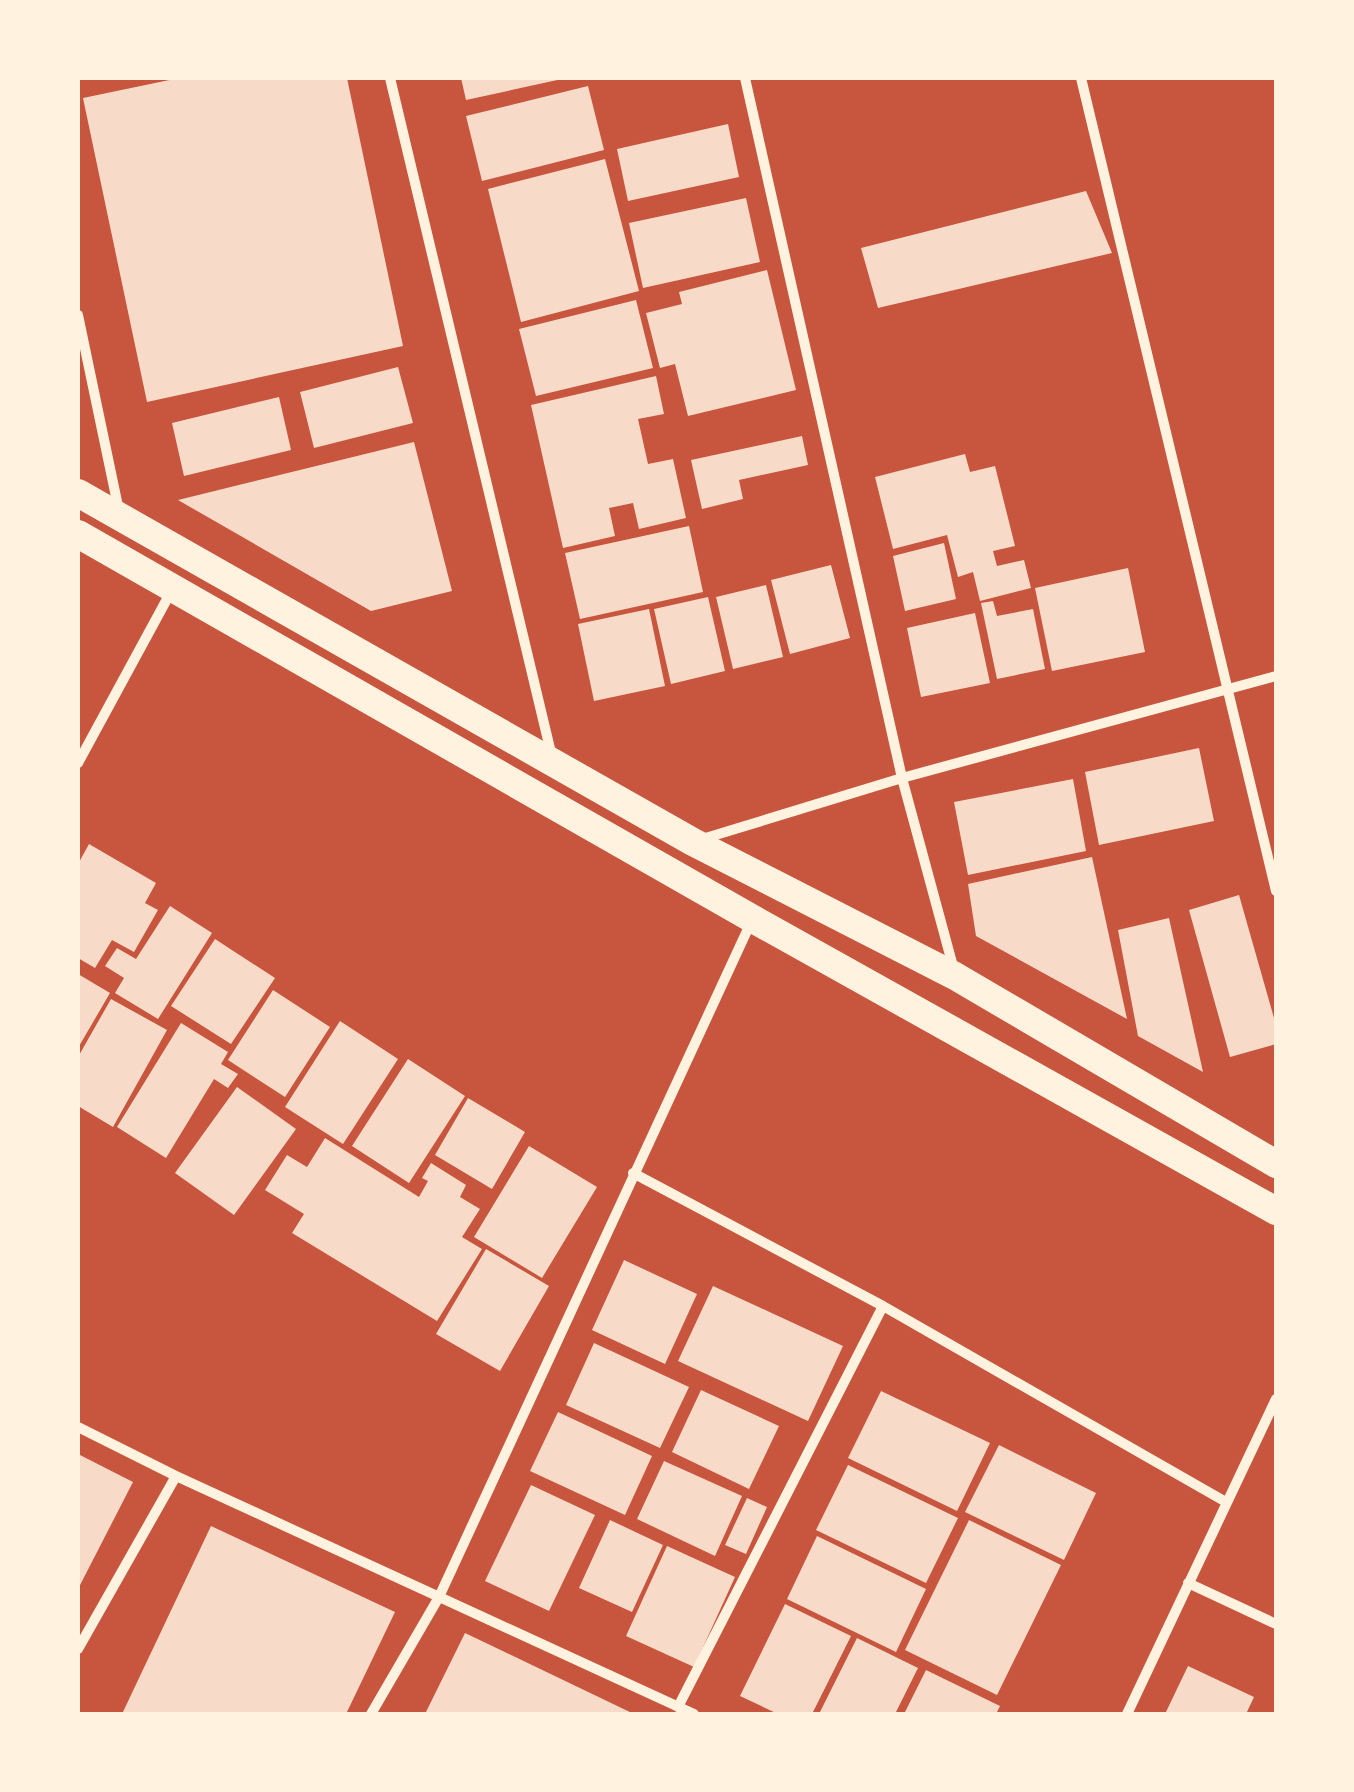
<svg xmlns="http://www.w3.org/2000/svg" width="1354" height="1792" font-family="Rubik,sans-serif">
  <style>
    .building { fill: #f7dbc8 }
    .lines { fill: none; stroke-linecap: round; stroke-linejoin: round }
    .minor { stroke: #fff3e0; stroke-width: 10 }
    .trunk { stroke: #fff3e0; stroke-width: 28 }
  </style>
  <rect width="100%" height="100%" fill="#c8553d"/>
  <path class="building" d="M 179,78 L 347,78 L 403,346 L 147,402 L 83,98 Z
    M 461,78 L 562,78 L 562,79 L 466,100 Z
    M 588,86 L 604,150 L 482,181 L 466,116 Z
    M 728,124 L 739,177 L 628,201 L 617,149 Z
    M 605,159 L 639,291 L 521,322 L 488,189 Z
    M 1086,191 L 1112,253 L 878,308 L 861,248 Z
    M 746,198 L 760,262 L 643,288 L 629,223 Z
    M 767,270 L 796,390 L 688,416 L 675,364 L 660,368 L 646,313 L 682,304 L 679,292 Z
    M 636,300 L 653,368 L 536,396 L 519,329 Z
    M 398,367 L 413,423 L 314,448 L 300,392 Z
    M 656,376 L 664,414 L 638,419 L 648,464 L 673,459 L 686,518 L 639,529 L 633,503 L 609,508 L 615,536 L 563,548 L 531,405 Z
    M 279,397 L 291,450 L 184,476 L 172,423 Z
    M 802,436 L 808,465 L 739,480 L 743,499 L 702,509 L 691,460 Z
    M 414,442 L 452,591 L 371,611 L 178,500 Z
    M 965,454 L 970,472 L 995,466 L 1015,546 L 993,551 L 997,566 L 1024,560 L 1031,588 L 980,601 L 973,572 L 958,577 L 947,535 L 893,549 L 875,477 Z
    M 689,526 L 703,592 L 580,619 L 565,553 Z
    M 944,543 L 956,599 L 905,611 L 893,556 Z
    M 831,565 L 850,638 L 790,654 L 771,580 Z
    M 1128,568 L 1145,652 L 1052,671 L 1035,588 Z
    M 766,585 L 783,657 L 733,669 L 716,597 Z
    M 708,597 L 725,671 L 671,684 L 654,609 Z
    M 993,601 L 997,616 L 1033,609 L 1045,669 L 997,679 L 981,603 Z
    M 649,609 L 665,686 L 594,701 L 578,624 Z
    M 975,613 L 990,683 L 921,697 L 907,628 Z
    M 1199,748 L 1214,821 L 1099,845 L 1085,772 Z
    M 1073,779 L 1086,851 L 968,875 L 954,802 Z
    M 89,844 L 156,883 L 145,903 L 158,910 L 134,952 L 112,940 L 95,968 L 78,958 L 78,864 Z
    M 1092,857 L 1127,1019 L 976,936 L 968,884 Z
    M 1239,895 L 1276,1025 L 1276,1044 L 1230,1057 L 1189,910 Z
    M 170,906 L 212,933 L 158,1019 L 115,993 L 124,978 L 105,966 L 117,948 L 136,959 Z
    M 1169,918 L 1203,1072 L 1138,1036 L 1118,930 Z
    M 215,939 L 275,978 L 231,1044 L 171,1006 Z
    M 78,974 L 110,993 L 78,1048 Z
    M 273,990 L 330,1027 L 285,1097 L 228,1060 Z
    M 111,999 L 167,1030 L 113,1127 L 78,1106 L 78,1057 Z
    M 340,1021 L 398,1059 L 343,1144 L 285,1107 Z
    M 181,1023 L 228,1052 L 221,1064 L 238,1074 L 228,1088 L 214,1079 L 166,1158 L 117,1127 Z
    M 408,1059 L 465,1096 L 409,1183 L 352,1146 Z
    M 237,1087 L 296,1129 L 234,1215 L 175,1173 Z
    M 468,1098 L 525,1132 L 492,1189 L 435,1155 Z
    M 325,1138 L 419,1197 L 428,1181 L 422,1178 L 431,1163 L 466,1185 L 460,1197 L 480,1209 L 462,1237 L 482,1249 L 437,1321 L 292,1233 L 304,1214 L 265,1190 L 287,1155 L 307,1167 Z
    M 529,1146 L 597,1187 L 542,1278 L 474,1237 Z
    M 486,1249 L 549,1286 L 500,1371 L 436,1334 Z
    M 624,1260 L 697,1294 L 665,1364 L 592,1330 Z
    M 713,1286 L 843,1346 L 808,1421 L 678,1361 Z
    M 594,1343 L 689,1387 L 660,1448 L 566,1405 Z
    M 701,1390 L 779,1426 L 749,1489 L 672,1452 Z
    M 881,1391 L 990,1443 L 957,1511 L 848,1458 Z
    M 558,1412 L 652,1456 L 625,1515 L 530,1471 Z
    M 999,1445 L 1096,1493 L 1064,1560 L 965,1512 Z
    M 78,1454 L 133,1482 L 78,1589 Z
    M 664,1461 L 742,1496 L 715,1556 L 637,1519 Z
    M 848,1465 L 958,1518 L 926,1583 L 816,1530 Z
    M 531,1485 L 595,1515 L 549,1611 L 485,1581 Z
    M 747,1498 L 767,1507 L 746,1554 L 725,1545 Z
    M 610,1520 L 663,1545 L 632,1612 L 579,1588 Z
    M 969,1520 L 1061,1565 L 997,1695 L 905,1650 Z
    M 211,1526 L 395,1612 L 346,1714 L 122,1714 Z
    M 817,1536 L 926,1589 L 896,1652 L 787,1599 Z
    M 667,1546 L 735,1577 L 694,1667 L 626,1636 Z
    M 785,1604 L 851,1636 L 812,1714 L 778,1714 L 740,1696 Z
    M 465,1633 L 634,1714 L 425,1714 Z
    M 857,1638 L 918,1668 L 895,1714 L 819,1714 Z
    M 1188,1666 L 1254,1697 L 1246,1714 L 1165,1714 Z
    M 926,1670 L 1000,1706 L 996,1714 L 904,1714 Z"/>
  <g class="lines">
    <path class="minor" d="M 390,78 L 552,757
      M 745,78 L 902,778 L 954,970
      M 1081,78 L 1276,891
      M 78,315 L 119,511
      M 78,763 L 173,588
      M 699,840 L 902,778 L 1276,676
      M 633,1173 L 883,1306
      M 78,1427 L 176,1476 L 694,1714
      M 1188,1583 L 1276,1624
      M 78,1649 L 176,1476
      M 678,1707 L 883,1306 L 1226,1502
      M 371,1714 L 439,1597 L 752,920
      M 1127,1714 L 1276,1399"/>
    <path class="trunk" d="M 78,493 L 693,842 L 955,976 L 1276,1164
      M 78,534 L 753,919 L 1276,1211"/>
  </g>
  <rect width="1354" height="1792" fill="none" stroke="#fff3e0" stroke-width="160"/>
</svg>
